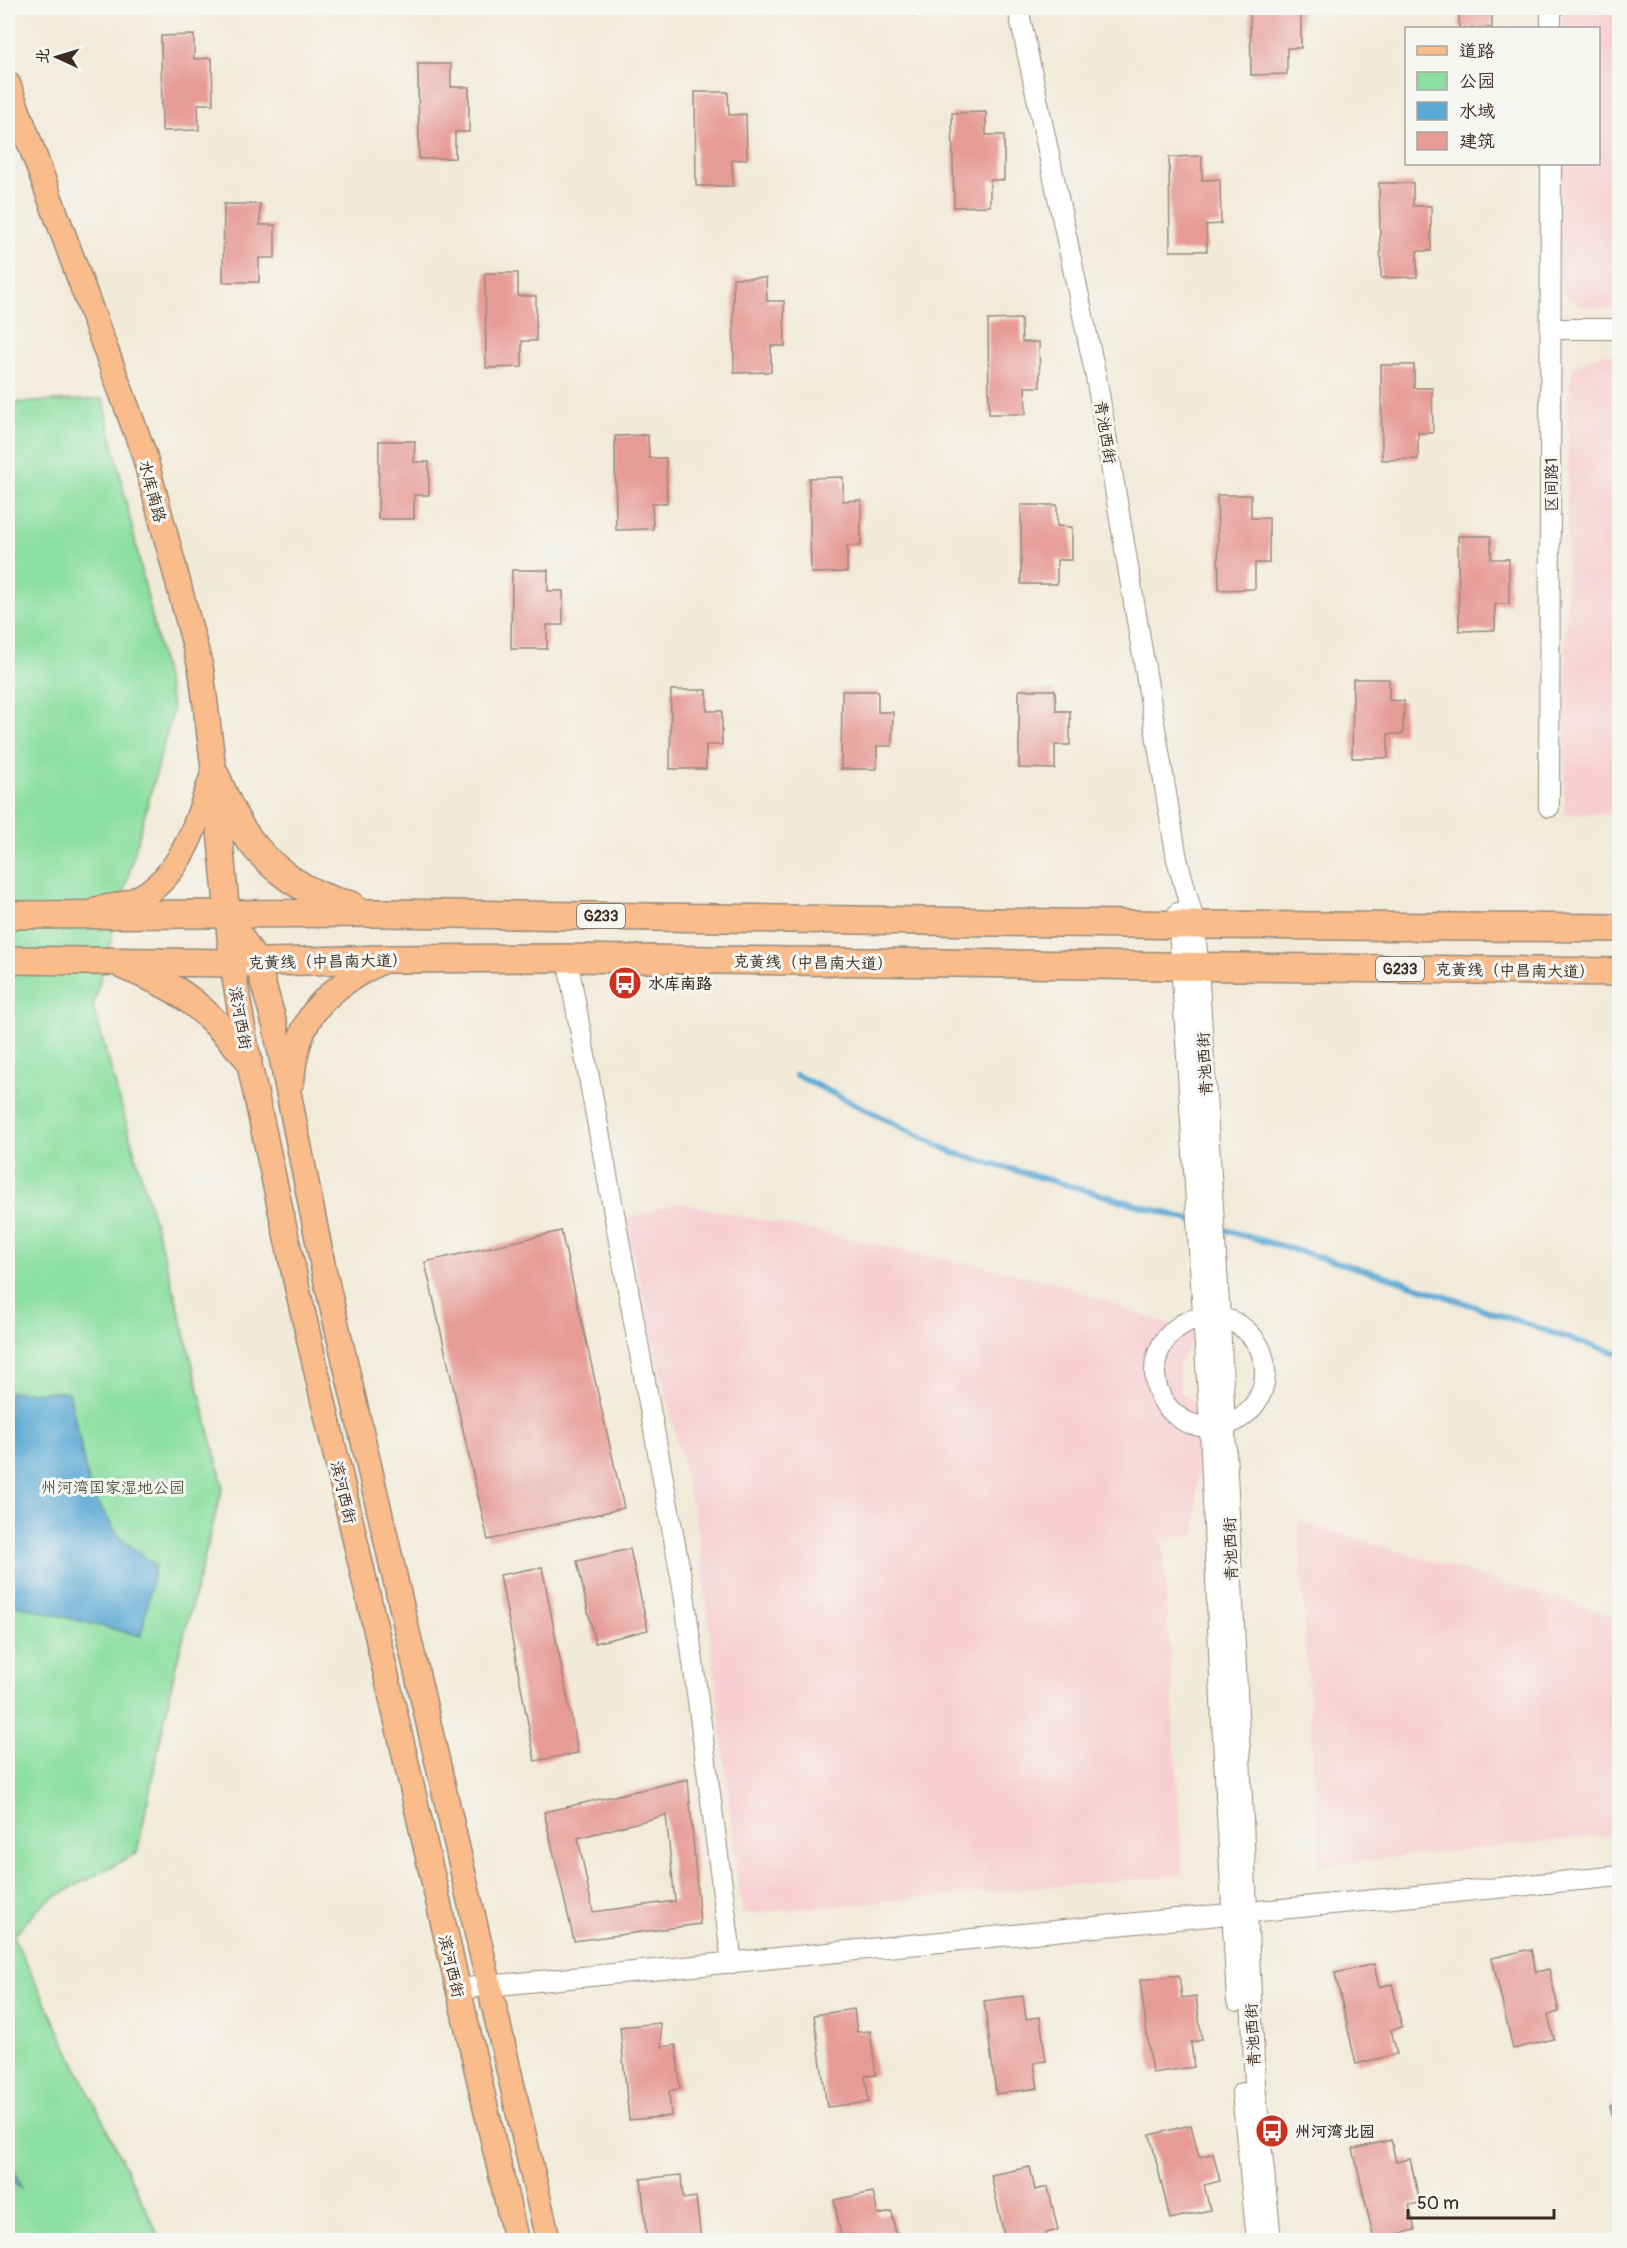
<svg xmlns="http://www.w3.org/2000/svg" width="1627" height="2248" font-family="Pangolin,'LXGW WenKai TC',sans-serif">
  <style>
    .built { fill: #f7cfd2 }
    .green { fill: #8cdfa1; stroke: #648460; stroke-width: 1.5 }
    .water { fill: #5aa9d4; stroke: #4a6a79; stroke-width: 1.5 }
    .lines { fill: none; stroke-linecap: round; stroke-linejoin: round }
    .stream { stroke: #5aa9d4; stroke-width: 6 }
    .building { fill: #e79b96; fill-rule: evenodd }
    .minor-casing { stroke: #968a7b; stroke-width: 22 }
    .major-casing { stroke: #968a7b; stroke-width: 27 }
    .highway-casing { stroke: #968a7b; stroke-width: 30 }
    .minor { stroke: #fff; stroke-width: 20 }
    .major { stroke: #f9bc8a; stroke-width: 24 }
    .highway { stroke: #f9bc8a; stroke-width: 27 }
    .labels { text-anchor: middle; stroke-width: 6; stroke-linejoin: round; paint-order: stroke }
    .shield { fill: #f6f6f2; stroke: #73675e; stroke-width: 1.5 }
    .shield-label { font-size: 15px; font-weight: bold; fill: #3b2a1e }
    .street-label { font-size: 16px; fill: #3b2a1e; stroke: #f6f6f2 }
    .poi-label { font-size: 16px; font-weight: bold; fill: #3b2a1e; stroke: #f6f6f2; text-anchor: start }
    .park-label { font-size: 16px; fill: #4f573f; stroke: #f6f6f2 }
  </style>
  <rect width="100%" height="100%" fill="#f6f6f2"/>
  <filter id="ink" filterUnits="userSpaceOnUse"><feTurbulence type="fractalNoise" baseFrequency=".0167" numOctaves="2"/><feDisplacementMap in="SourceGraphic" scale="12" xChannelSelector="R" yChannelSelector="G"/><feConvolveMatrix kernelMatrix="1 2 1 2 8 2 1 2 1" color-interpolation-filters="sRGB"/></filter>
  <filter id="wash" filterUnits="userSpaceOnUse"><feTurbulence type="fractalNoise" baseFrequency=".008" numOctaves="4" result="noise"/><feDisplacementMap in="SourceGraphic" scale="24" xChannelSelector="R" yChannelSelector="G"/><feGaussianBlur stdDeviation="1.35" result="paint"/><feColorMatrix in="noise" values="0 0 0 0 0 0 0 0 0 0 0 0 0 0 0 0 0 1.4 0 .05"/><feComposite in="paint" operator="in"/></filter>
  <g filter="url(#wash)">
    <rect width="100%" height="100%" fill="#f2ead8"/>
    <path class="built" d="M 1562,8 L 1619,8 L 1619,309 L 1594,308 L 1579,305 L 1567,297 L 1558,281 L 1560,164 L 1598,164 L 1598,28 L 1562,28 Z
      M 1604,354 L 1620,355 L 1619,814 L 1564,814 L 1569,389 L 1573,368 L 1586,360 Z
      M 679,1203 L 1052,1281 L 1196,1335 L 1178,1365 L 1180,1391 L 1199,1407 L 1196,1535 L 1163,1539 L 1183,1875 L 742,1914 L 699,1536 L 625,1219 Z
      M 1298,1521 L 1619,1618 L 1619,1834 L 1319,1865 Z"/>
    <path class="green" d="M 103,399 L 173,710 L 93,1006 L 177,1302 L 223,1486 L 174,1673 L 137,1853 L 45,1902 L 13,1936 L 161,2240 L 8,2240 L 8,403 Z"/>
    <path class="water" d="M 8,1392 L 69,1392 L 90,1490 L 119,1537 L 155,1565 L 141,1636 L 8,1603 Z
      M 8,2152 L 21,2188 L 8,2180 Z"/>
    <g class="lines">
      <path class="stream" d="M 796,1075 L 954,1153 L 1194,1221
        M 1218,1228 L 1389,1277 L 1564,1337 L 1620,1354"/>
    </g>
    <g id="blocks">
      <path class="building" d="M 725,8 L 761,8 L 761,12 L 725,12 Z
        M 913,8 L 949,8 L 949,15 L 913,15 Z
        M 1250,8 L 1301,8 L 1301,48 L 1287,48 L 1287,74 L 1251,75 Z
        M 1459,12 L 1492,12 L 1492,28 L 1459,28 Z
        M 194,35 L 194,59 L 212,58 L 213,104 L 198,104 L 199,130 L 162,131 L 161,36 Z
        M 418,64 L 451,64 L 451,87 L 469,87 L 469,132 L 455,132 L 455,158 L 419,159 Z
        M 695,92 L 728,92 L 729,115 L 746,114 L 747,159 L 732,160 L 733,186 L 696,186 Z
        M 986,112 L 986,135 L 1004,135 L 1004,180 L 990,180 L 990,206 L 954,207 L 952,113 Z
        M 1202,156 L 1202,180 L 1220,179 L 1221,224 L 1206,225 L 1207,251 L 1170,251 L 1169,157 Z
        M 1379,183 L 1413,183 L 1413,206 L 1431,206 L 1431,251 L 1417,251 L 1417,277 L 1381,278 Z
        M 224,204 L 260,204 L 260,225 L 275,225 L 275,258 L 259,258 L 259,282 L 223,282 Z
        M 485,273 L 518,273 L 518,296 L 536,296 L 536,341 L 522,341 L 522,367 L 486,368 Z
        M 733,278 L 766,278 L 767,301 L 784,301 L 785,346 L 771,346 L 771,372 L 734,373 Z
        M 1021,319 L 1022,342 L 1039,342 L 1040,387 L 1025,387 L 1026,414 L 989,414 L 988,320 Z
        M 1381,365 L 1414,365 L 1414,388 L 1432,388 L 1433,433 L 1418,433 L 1418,459 L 1382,460 Z
        M 648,435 L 649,458 L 666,458 L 667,503 L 652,503 L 653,529 L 616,530 L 615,436 Z
        M 379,441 L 415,441 L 414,462 L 429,462 L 429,495 L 414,495 L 414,519 L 378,519 Z
        M 843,477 L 843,501 L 861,500 L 861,546 L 847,546 L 847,572 L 811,573 L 809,478 Z
        M 1217,495 L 1251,495 L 1251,518 L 1269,518 L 1269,563 L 1255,563 L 1255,589 L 1219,590 Z
        M 1021,505 L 1057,505 L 1057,526 L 1072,527 L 1072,560 L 1057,560 L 1057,584 L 1021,584 Z
        M 1458,536 L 1491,536 L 1491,559 L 1509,559 L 1509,604 L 1495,604 L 1495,630 L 1459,631 Z
        M 512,570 L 548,570 L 548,591 L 563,591 L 563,625 L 547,625 L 547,649 L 511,649 Z
        M 1353,679 L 1389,679 L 1389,700 L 1404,701 L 1403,734 L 1388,734 L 1388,758 L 1352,758 Z
        M 671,690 L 707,690 L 707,711 L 722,711 L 722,745 L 706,745 L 706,769 L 670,769 Z
        M 1019,690 L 1055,690 L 1056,711 L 1070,711 L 1070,745 L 1055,745 L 1055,769 L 1019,768 Z
        M 842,691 L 878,691 L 878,712 L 893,712 L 892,746 L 877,746 L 877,769 L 841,769 Z
        M 561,1231 L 624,1508 L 488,1540 L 425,1262 Z
        M 630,1549 L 648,1630 L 595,1643 L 577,1561 Z
        M 542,1567 L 578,1753 L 535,1761 L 500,1575 Z
        M 688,1779 L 700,1924 L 574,1941 L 544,1812 ZM 666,1815 L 675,1901 L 593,1912 L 578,1838 Z
        M 1531,1949 L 1536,1972 L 1549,1969 L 1559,2012 L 1548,2015 L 1554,2039 L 1513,2049 L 1492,1958 Z
        M 1374,1964 L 1379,1987 L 1392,1984 L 1402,2027 L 1391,2030 L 1397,2054 L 1356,2064 L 1335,1973 Z
        M 1179,1975 L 1182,1998 L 1196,1996 L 1202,2040 L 1191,2042 L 1194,2067 L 1152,2073 L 1140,1980 Z
        M 1023,1996 L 1026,2019 L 1040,2017 L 1046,2061 L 1034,2063 L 1038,2088 L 996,2094 L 984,2001 Z
        M 854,2009 L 857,2032 L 870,2031 L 876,2075 L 865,2076 L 869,2102 L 827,2107 L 814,2015 Z
        M 660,2023 L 662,2047 L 676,2045 L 680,2089 L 669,2091 L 671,2116 L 629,2120 L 620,2027 Z
        M 1620,2104 L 1620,2142 L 1619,2142 L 1610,2106 Z
        M 1191,2125 L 1199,2157 L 1213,2153 L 1220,2181 L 1204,2185 L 1210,2210 L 1170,2219 L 1150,2135 Z
        M 1391,2140 L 1396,2162 L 1410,2159 L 1420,2203 L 1409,2205 L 1415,2230 L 1374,2240 L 1353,2149 Z
        M 1030,2167 L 1035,2190 L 1048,2187 L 1058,2230 L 1046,2233 L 1048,2240 L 1005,2240 L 991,2175 Z
        M 681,2175 L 683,2199 L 696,2197 L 701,2240 L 647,2240 L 641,2179 Z
        M 873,2192 L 878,2215 L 892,2212 L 897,2240 L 842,2240 L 834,2200 Z"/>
    </g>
  </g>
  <g filter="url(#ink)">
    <use href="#blocks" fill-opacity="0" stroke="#968a7b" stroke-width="1.5"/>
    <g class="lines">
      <defs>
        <path id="minor" d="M 1018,8 L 1097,382 L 1177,859 L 1195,925 L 1198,967 L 1220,1319 L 1255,2084 L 1271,2240
          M 1551,8 L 1551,28
          M 1552,329 L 1620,329
          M 1549,807 L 1551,164
          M 1178,913 L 1210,1427 L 1221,1701 L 1237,2001
          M 567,958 L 684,1593 L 732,1963
          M1155 1372a55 55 0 1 1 110 0a55 55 0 1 1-110 0Z
          M 457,1989 L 1620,1876
          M 1242,2093 L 1257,2240"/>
        <path id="major" d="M 8,84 L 144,454 L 201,669 L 214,772 L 232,963 L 248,1058 L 297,1287 L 516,2240
          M 98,909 C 107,907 117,906 126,903 C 180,885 194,828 211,780
          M 231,920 L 257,962 L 275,1025 L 324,1271 L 548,2240
          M 292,1081 C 297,1012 328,989 386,959"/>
        <path id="highway" d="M 214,772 C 223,792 231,813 243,831 C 268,868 306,896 351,905
          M 8,915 L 387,913 L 1195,925 L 1620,928
          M 8,960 L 232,963 L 386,959 L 567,958 L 1620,972
          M 124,966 C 146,975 168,984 187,998 C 210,1015 229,1037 248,1058"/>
      </defs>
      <use href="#minor" class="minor-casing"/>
      <use href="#major" class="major-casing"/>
      <use href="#highway" class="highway-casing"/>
      <use href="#minor" class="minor"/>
      <use href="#major" class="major"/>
      <use href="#highway" class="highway"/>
    </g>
  </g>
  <defs>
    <symbol id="bus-disc" viewBox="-11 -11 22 22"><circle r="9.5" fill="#c8321e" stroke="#f6f6f2"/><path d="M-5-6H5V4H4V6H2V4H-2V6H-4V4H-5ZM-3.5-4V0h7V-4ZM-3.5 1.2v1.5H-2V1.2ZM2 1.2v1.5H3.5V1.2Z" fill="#fff"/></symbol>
  </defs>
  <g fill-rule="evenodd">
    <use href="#bus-disc" x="606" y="964" width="38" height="38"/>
    <use href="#bus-disc" x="1253" y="2112" width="38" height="38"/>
  </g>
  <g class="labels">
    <g class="shield">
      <rect x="577" y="904" width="48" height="24" rx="4.5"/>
      <rect x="1376" y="957" width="48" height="24" rx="4.5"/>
    </g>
    <g class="shield-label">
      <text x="601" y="921">G233</text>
      <text x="1400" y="974">G233</text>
    </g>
    <g class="street-label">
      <text transform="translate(1106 432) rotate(81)" y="6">青池西街</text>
      <text transform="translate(1551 485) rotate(-90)" y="6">区间路1</text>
      <text transform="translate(153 491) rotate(75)" y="6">水库南路</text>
      <text transform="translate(328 961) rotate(-1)" y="6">克黄线（中昌南大道）</text>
      <text transform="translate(813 962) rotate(1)" y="6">克黄线（中昌南大道）</text>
      <text transform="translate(1515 970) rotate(1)" y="6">克黄线（中昌南大道）</text>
      <text transform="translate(241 1018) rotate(80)" y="6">滨河西街</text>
      <text transform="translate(1204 1064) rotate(-93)" y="6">青池西街</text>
      <text transform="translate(344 1492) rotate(77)" y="6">滨河西街</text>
      <text transform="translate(1230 1549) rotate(-92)" y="6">青池西街</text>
      <text transform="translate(452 1966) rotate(77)" y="6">滨河西街</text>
      <text transform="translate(1252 2035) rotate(-93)" y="6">青池西街</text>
    </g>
    <g class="poi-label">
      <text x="648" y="989">水库南路</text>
      <text x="1295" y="2137">州河湾北园</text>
    </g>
    <g class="park-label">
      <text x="113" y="1493">州河湾国家湿地公园</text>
    </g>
  </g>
  <rect width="1627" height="2248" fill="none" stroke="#f6f6f2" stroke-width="30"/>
  <rect x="1405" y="27" width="195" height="138" fill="#f6f6f2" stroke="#aba49d" stroke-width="1.5"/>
  <rect x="1417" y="46" width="30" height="9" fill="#f9bc8a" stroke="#aba49d" stroke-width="1.5"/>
  <text x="1459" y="57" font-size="18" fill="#3b2a1e">道路</text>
  <rect x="1417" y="72" width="30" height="18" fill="#8cdfa1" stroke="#aba49d" stroke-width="1.5"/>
  <text x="1459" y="87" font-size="18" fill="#3b2a1e">公园</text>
  <rect x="1417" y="102" width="30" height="18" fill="#5aa9d4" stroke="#aba49d" stroke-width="1.5"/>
  <text x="1459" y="117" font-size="18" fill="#3b2a1e">水域</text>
  <rect x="1417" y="132" width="30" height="18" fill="#e79b96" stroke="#aba49d" stroke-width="1.5"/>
  <text x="1459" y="147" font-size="18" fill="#3b2a1e">建筑</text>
  <g transform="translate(57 57) rotate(274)" stroke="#f6f6f2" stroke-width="4.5" paint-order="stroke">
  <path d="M0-4.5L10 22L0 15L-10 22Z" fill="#3b2a1e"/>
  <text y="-9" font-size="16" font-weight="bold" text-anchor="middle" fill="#3b2a1e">北</text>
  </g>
  <path d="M1408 2209v9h146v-9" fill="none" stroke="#3b2a1e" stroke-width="3"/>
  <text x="1417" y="2209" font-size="18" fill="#3b2a1e" stroke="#f6f6f2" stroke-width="4.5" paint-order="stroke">50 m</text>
</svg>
